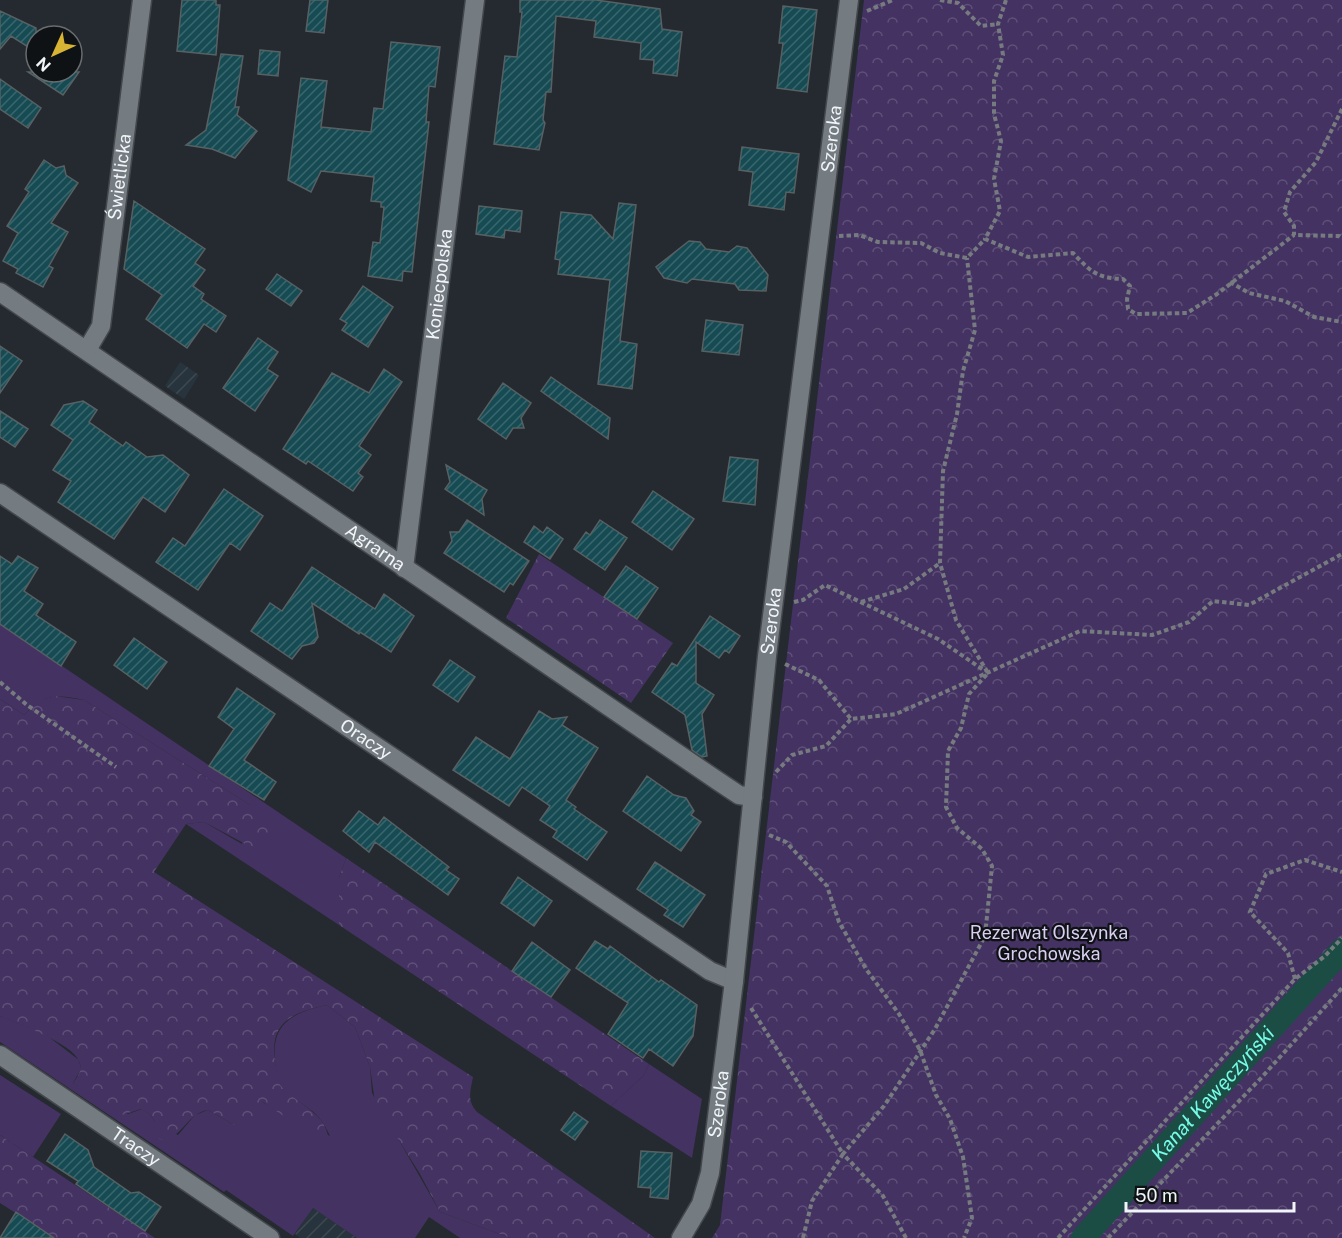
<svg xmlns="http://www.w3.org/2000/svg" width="1342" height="1238" font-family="'Public Sans',sans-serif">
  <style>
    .industrial { fill: url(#industrial-furrows) }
    .green { fill: #443262 }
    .forest { fill: url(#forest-crowns) }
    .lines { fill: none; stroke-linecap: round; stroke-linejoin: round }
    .canal { stroke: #1b4d45; stroke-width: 24 }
    .building { fill: url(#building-hatch); stroke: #576062; stroke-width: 1.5 }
    .street-casing { stroke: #44484d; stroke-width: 21 }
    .path { stroke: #767b80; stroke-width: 4; stroke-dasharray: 4.5 3; stroke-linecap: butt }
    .street { stroke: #747b81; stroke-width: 18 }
    .labels { text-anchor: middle; stroke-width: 4.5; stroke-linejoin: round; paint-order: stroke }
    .street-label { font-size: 18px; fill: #f1f5f9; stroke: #0f1214 }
    .park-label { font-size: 18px; fill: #dacff2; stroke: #0f1214 }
    .water-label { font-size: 20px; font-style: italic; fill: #76fce6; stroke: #0f1214 }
  </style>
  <defs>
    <pattern id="industrial-furrows" width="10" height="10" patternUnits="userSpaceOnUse" patternTransform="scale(1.5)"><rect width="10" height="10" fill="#28343d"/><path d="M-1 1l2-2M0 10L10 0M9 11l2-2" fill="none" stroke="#3d4850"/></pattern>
    <pattern id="forest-crowns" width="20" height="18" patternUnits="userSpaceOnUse" patternTransform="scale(1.5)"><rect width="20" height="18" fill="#443262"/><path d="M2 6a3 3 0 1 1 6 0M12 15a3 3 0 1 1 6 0" fill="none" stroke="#5f5079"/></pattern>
    <pattern id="building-hatch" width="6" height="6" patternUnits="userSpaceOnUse" patternTransform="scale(1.5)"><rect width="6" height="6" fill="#174b54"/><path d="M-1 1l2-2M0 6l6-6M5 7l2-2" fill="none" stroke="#39666d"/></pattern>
  </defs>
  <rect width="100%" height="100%" fill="#242a2f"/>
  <path class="industrial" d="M 180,362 L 199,375 L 184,399 L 165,386 Z
    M 313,1208 L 357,1238 L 300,1238 L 295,1234 Z"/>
  <path class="green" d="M 0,624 L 346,858 L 339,878 L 339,925 L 186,824 L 204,822 L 242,844 L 250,805 L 84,700 C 56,694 44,694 24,715 L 0,699 Z
    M 327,1005 L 355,1027 L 370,1067 L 372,1093 L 440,1212 L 511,1238 L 460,1238 L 429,1217 L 415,1238 L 357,1238 L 313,1208 L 293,1236 L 226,1190 L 224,1192 L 0,1042 L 0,1016 L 45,1034 L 79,1060 L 81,1069 L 73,1083 L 128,1114 L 142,1109 L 150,1114 L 155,1122 L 178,1135 L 195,1115 L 208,1110 L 234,1125 L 262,1102 L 330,1136 C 316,1104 300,1108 279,1085 C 268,1036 275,1016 327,1005 Z
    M 649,1064 L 702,1099 L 692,1158 L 611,1106 L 644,1075 Z
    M 0,1075 L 61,1114 L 33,1157 L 0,1135 Z"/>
  <path class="forest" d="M 864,0 L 1342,0 L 1342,1238 L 712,1238 L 720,1225 Z
    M 539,554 L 673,643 L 631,703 L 506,618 Z
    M 55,696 L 84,700 L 250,805 C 262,815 271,824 268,840 L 251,847 L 204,822 L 186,824 L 154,872 L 473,1077 C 470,1092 467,1101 477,1112 L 655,1238 L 511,1238 L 440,1212 L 420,1174 L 375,1102 L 370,1067 L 355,1027 L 327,1005 C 273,1016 267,1035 280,1085 C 299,1107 330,1112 329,1147 L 263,1102 L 261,1111 L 246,1125 L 234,1125 L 208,1110 C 188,1113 183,1136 163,1141 L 151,1132 L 155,1122 L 150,1114 L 141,1109 L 122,1115 L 73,1083 C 78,1076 83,1069 79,1061 C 72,1043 18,1024 0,1016 L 0,699 L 24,715 L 38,701 Z
    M 346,858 L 649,1064 L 644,1075 L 611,1106 L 339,925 L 339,878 Z
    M 0,1135 L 155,1238 L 55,1238 L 0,1203 Z"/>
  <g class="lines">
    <path class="canal" id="s1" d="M 1083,1238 L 1342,950"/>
  </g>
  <path class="building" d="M 182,0 L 216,0 L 216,5 L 220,5 L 216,55 L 177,51 Z
    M 310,0 L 328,0 L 324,33 L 306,31 Z
    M 520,0 L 596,0 L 660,9 L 662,29 L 682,32 L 677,76 L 653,73 L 654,60 L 640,59 L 641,43 L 594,37 L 596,21 L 556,16 L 551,92 L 546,92 L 543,120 L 545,123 L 539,150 L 494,144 L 505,56 L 517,57 L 522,12 L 520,12 Z
    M 783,6 L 817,10 L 807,92 L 777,88 L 783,43 L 779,43 Z
    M 0,11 L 36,28 L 36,52 L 11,36 L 0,49 Z
    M 391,42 L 440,47 L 435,87 L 429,86 L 426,122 L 429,122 L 412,272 L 403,271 L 402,281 L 368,276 L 373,242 L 380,243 L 384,207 L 381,207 L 381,202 L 371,201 L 374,177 L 321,171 L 311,192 L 288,180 L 301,78 L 327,81 L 321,127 L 371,132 L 374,108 L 383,109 Z
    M 260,50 L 280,52 L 278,76 L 258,74 Z
    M 221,54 L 243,56 L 235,107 L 239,107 L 237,115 L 257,131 L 235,158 L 212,149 L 186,145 L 206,130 Z
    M 28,72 L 79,72 L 63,95 Z
    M 0,79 L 41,108 L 28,128 L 0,109 Z
    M 742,147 L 799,154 L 794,193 L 786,192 L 784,210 L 749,205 L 753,172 L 739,170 Z
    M 44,160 L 56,168 L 64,166 L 66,175 L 78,183 L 51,223 L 68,232 L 49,266 L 53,268 L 43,287 L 16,273 L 18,269 L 3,261 L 18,233 L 7,226 L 29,192 L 25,189 Z
    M 134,201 L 205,249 L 195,263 L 205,270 L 193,286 L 204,294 L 201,299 L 226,316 L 216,332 L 204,324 L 187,348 L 146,319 L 162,295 L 124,269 Z
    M 619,203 L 636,205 L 620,341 L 637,344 L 632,389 L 598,384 L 610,280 L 558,274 L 560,260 L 555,259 L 561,212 L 591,215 L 613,239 Z
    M 479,206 L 522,211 L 520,232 L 505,230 L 504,238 L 476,234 Z
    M 689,241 L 700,242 L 706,249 L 729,252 L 737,246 L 747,248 L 768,275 L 766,291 L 739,290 L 735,284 L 692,279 L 687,283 L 664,278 L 656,267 Z
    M 277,274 L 302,291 L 291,306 L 266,289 Z
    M 363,286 L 393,307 L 368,347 L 342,330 L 347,323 L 340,319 Z
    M 706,320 L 743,325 L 739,355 L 702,351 Z
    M 258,338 L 278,352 L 267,369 L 278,376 L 255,411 L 223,388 Z
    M 0,346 L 22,361 L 0,393 Z
    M 384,369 L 402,382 L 359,446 L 371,455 L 358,473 L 363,477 L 353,491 L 308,461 L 306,464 L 283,449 L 332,373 L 369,393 Z
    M 551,377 L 610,418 L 608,439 L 541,391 Z
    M 503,383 L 531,403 L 521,418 L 524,428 L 513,428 L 506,439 L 478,419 Z
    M 83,401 L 97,410 L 89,422 L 123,446 L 126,442 L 147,457 L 163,455 L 189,475 L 165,512 L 143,497 L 114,539 L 58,502 L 71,481 L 53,470 L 73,440 L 51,425 L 64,405 Z
    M 0,411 L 28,429 L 15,447 L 0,437 Z
    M 730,457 L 758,460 L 755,505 L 723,501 Z
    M 446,465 L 487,490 L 482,499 L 484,515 L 445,489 L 450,482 Z
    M 224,489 L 263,516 L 240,550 L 230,543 L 198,590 L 156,562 L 173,538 L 185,546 Z
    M 653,491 L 694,519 L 672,550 L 632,522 Z
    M 467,520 L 529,561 L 513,585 L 510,583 L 504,592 L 444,553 L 452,541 L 450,532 L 459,532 Z
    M 600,520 L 627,538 L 605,570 L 574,549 L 586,532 L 590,535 Z
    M 534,526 L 543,533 L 547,527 L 563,539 L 550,559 L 524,542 Z
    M 0,556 L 12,564 L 18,556 L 38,568 L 24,591 L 43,604 L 36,615 L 76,642 L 61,666 L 0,624 Z
    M 626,566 L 658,588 L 637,619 L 604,597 Z
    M 312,567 L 375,609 L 384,594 L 414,616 L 391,652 L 360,632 L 359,634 L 312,603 L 318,637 L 314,643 L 302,646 L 292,659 L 251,631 L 270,603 L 282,611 Z
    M 710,616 L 740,636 L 729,653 L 725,650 L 719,658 L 696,642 L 696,683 L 714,695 L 702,714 L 707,756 L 702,757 L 692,750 L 685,715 L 652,692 L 672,663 L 677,666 Z
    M 134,638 L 167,662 L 147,689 L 114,665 Z
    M 450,660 L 475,677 L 458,702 L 433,685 Z
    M 237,688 L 275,714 L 244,760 L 276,782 L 264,800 L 209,766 L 234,729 L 218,717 Z
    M 539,711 L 552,719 L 567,717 L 562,725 L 598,748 L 566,800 L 576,807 L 574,809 L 607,832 L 587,860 L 553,837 L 557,831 L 540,820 L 550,806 L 522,787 L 509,806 L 453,770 L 476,737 L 510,759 Z
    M 647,776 L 674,795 L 686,798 L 694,811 L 691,815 L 701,822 L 681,851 L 623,811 Z
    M 359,811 L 378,825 L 384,817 L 449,867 L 446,870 L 459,879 L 448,895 L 375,842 L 369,852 L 343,831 Z
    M 655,862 L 705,895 L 683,927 L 664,915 L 668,910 L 637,889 Z
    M 518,877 L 552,901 L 534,926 L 501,903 Z
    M 595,941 L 608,949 L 610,946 L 659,982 L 661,980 L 697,1005 L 693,1036 L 673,1066 L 649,1049 L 643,1058 L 608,1034 L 628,1003 L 576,968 Z
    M 532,942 L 570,970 L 551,997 L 512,971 Z
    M 574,1112 L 588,1122 L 575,1140 L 561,1130 Z
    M 65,1134 L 88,1150 L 94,1167 L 131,1193 L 139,1192 L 161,1207 L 145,1231 L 76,1184 L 78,1181 L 47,1161 Z
    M 641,1151 L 672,1153 L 668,1199 L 650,1197 L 651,1188 L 638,1187 Z
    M 16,1212 L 54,1238 L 0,1238 Z"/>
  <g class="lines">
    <defs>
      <g id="street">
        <path id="s2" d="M 0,292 L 718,781 L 739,795 L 753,797"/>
        <path id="s3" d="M 87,350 L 101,326 L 142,0"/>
        <path id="s4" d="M 0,493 L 710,971 L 734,981"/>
        <path id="s5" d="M 404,568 L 475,0"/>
        <path id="s6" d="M 0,1055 L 270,1238"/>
        <path id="s7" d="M 681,1238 L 701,1204 L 710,1173 L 734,981 L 767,656 L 849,0"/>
      </g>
    </defs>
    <use href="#street" class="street-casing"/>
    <path class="path" d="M 940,0 L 958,3 L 981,26 L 998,24
      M 1006,0 L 998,24 L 1003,55 L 994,81 L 994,114 L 1001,141 L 994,179 L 1000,211 L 985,239 L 1028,257 L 1073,253 C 1091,272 1097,278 1123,279 L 1130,286 L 1127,299 L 1128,309 L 1136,314 L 1187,313 L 1217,294 L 1294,235
      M 867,11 L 893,0
      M 1342,109 L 1316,162 L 1290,192 L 1284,212 L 1294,226 L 1294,235 L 1339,236 L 1342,238
      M 839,236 L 859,235 L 878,242 L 921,243 L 940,253 L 967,258 L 985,239
      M 1230,282 L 1249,293 L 1285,301 L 1314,317 L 1342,322
      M 794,602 L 803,600 L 825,585 L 938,639 L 985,671
      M 861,602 L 904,589 L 940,563
      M 785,664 L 819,680 L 851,719 L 896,714 L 1080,631 L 1152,635 L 1189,622 L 1213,601 L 1249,605 L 1342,554
      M 0,682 L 27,705 L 116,767
      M 776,772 L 792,755 L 826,746 L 851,719
      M 769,835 L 786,842 L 827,886 L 839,922 L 866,969 L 899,1014 L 920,1050 L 936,1095 L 950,1119 L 963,1157 L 972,1218 L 964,1238
      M 1295,979 L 1288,953 L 1250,912 L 1266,874 L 1305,860 L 1342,872
      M 751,1008 L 843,1154 L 812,1201 L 803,1238
      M 906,1238 L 883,1196 L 843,1154 L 884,1106 L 935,1029 L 985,936 L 992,866 L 982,849 L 957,828 L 946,807 L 948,751 L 961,728 L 969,694 L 988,673 L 956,620 L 940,563 L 943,471 L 957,414 L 963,371 L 975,330 L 967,258
      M 1058,1238 L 1295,979 L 1325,956 L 1342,938
      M 1108,1238 L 1262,1077 L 1342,988"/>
    <use href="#street" class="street"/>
  </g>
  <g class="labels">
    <g class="street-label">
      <text dy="6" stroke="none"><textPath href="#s7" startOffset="1113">Szeroka</textPath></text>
      <text dy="6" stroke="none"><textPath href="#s3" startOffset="178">Świetlicka</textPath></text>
      <text dy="6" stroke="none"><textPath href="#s5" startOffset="286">Koniecpolska</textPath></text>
      <text dy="6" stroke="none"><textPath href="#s2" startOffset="454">Agrarna</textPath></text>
      <text dy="6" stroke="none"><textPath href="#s7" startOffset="627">Szeroka</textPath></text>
      <text dy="6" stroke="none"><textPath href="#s4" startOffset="441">Oraczy</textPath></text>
      <text dy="6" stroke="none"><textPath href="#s7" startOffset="141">Szeroka</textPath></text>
      <text dy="6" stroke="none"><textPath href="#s6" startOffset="164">Traczy</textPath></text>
    </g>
    <g class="park-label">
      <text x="1049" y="939">Rezerwat Olszynka<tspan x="1049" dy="21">Grochowska</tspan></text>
    </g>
    <g class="water-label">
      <text dy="7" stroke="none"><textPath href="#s1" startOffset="194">Kanał Kawęczyński</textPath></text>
    </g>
  </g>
  <g transform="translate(54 54) rotate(225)"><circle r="28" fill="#0f1214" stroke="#696d70" stroke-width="1.5"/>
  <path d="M0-4.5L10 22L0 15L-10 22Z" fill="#d8b434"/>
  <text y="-9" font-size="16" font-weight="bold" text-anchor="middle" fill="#f1f5f9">N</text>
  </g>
  <path d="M1126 1202v9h168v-9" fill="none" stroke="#f1f5f9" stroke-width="3"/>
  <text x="1135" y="1202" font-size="18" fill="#f1f5f9" stroke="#0f1214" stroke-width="4.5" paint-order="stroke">50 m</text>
</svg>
